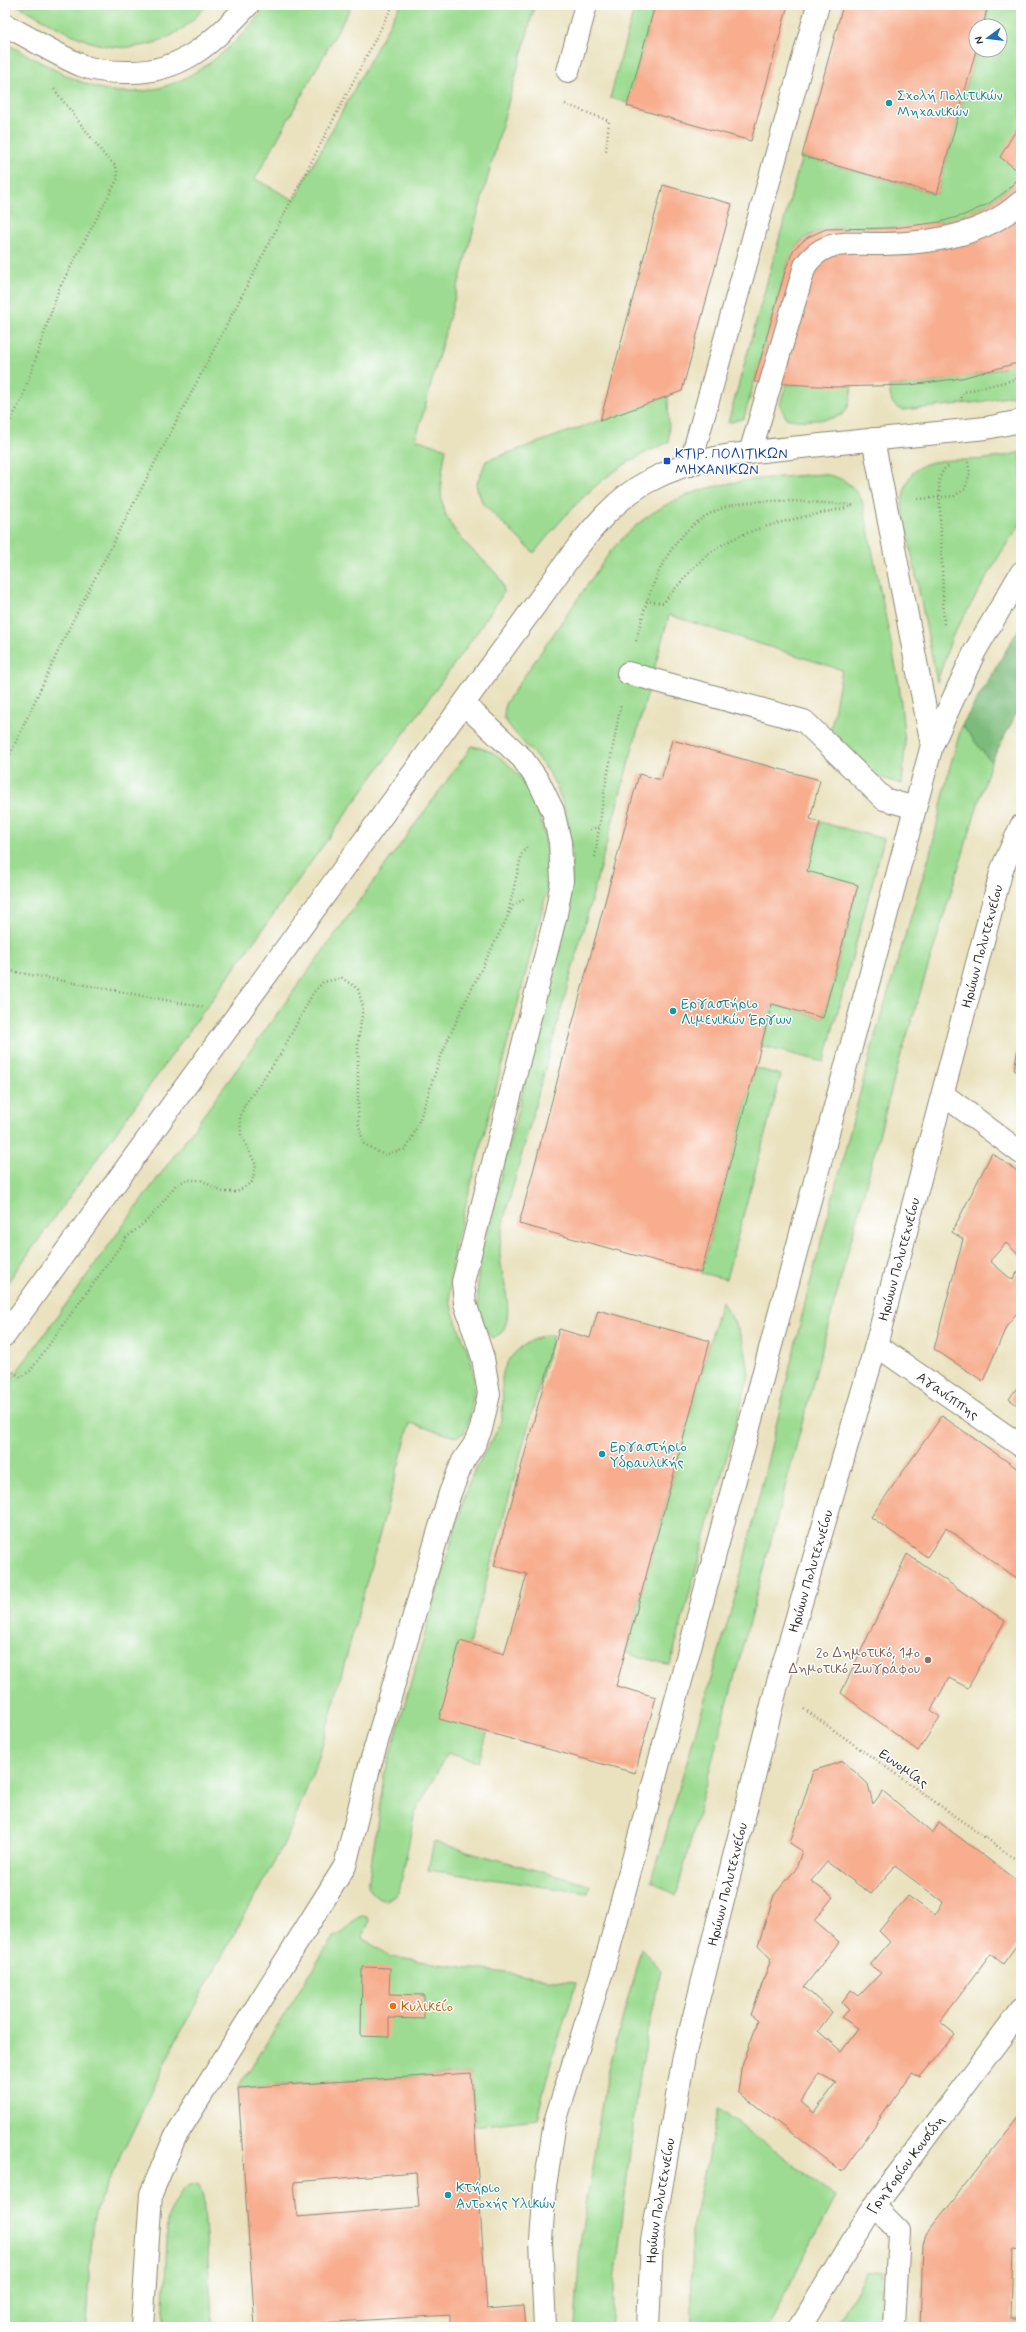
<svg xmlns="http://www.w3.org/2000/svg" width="1026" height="2332" font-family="Mynerve,sans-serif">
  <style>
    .green { fill: #9cdb91; stroke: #64835e }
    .forest { fill: #7dbb7b; stroke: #547353 }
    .building { fill: #f7ad8e; fill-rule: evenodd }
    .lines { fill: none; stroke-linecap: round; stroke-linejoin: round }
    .minor-casing { stroke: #8a8675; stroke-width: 24 }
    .path { stroke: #8a8675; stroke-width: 2.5; stroke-dasharray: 1 3; stroke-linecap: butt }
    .minor { stroke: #fff; stroke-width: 22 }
    .culture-dot { fill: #0f9aa8; stroke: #fff; stroke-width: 1.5 }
    .transit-dot { fill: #1a4fb4; stroke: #fff; stroke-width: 1.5 }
    .education-dot { fill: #8d6e63; stroke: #fff; stroke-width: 1.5 }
    .food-dot { fill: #e8710a; stroke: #fff; stroke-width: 1.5 }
    .labels { text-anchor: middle; stroke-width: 3; stroke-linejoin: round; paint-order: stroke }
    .culture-label { font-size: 14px; fill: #0d838f; stroke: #fff; text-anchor: start }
    .transit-label { font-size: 14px; fill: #164399; stroke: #fff; text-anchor: start }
    .street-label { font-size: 14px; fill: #2b2b2b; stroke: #fff }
    .education-label { font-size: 14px; fill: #785e54; stroke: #fff; text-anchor: end }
    .food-label { font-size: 14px; fill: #c56008; stroke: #fff; text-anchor: start }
  </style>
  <rect width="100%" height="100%" fill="#fff"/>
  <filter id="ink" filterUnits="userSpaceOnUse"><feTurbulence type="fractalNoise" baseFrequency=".025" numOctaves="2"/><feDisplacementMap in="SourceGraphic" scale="8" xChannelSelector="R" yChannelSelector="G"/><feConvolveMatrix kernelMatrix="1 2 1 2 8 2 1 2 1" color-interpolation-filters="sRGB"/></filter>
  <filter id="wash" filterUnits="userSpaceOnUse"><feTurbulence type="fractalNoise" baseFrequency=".012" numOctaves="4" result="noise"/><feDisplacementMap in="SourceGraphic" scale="16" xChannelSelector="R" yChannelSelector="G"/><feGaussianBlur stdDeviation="0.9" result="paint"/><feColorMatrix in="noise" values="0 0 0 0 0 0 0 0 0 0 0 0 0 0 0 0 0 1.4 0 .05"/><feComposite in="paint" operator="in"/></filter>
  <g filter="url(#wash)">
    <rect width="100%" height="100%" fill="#eae2bf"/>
    <path class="green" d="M 17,5 L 206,5 C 178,43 132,57 88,41 C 63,32 40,17 17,5 Z
      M 267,5 L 352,5 L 255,179 L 294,200 L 400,5 L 535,5 L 416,439 L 446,449 C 434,510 443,523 487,564 C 495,572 503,579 504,592 L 478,631 L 5,1286 L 5,43 C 34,58 64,77 95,87 C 165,109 228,57 267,5 Z
      M 635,5 L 655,5 L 628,103 L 610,98 Z
      M 989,5 L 1021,5 L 1021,176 C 998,199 973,215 940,222 C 925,225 908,227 892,228 C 865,229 833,223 808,236 C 796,243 791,256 786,268 L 744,418 L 728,423 L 802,156 L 937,194 L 976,50 L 1000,50 L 1000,26 L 983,26 Z
      M 1021,333 L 1021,394 L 980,402 L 903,410 C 891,407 890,397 889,386 C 928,385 965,377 1003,368 L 995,341 Z
      M 786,384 L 852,386 C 851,395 850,406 844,413 C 836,421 796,422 786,418 L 780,405 Z
      M 668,396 L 669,442 C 606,468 576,501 534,553 L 483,504 L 476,486 L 486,461 Z
      M 1021,452 L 1021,523 L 1002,551 L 952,637 L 937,682 L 902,505 C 906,461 929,460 966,460 C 985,460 1003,457 1021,452 Z
      M 823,474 C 842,477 853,484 862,500 L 899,683 L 905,744 L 902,784 L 875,776 L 831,729 L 842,670 L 669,615 L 503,1223 C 502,1234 499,1246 500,1256 C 501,1277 521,1330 492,1338 C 473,1319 477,1278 481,1254 L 567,917 C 574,869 576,819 550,775 C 537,754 517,739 504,718 L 505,704 L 610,552 C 669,481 738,480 823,474 Z
      M 962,725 L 991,762 L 897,1068 L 676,1896 L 652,1881 L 737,1590 L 806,1299 L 875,1036 L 932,847 L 949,770 Z
      M 472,746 C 517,753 541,804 546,845 C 548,860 546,876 547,891 L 454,1250 C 451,1269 448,1286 451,1305 C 455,1324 466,1342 471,1361 C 477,1384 472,1412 464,1433 L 456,1437 L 410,1423 L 319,1757 L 288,1836 L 176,2040 L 98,2204 L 91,2237 L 86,2327 L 5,2327 L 5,1388 Z
      M 820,822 L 884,839 L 824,1062 L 761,1046 L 772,1004 L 823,1018 L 858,886 L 807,871 Z
      M 755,1068 L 781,1075 L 726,1279 L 701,1273 Z
      M 721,1301 C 740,1328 745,1342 749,1375 L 670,1665 L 625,1653 Z
      M 544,1335 L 553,1335 L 459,1681 L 496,1700 L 479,1762 L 447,1753 L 414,1816 L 399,1893 C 385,1904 377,1902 368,1886 L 384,1776 L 464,1498 C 468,1487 471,1476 477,1466 C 484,1452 493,1441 499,1426 C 505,1411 502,1395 502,1380 C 503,1357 525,1342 544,1335 Z
      M 434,1842 L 590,1885 L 588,1893 L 428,1870 Z
      M 362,1916 L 367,1917 L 369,1922 L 362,1938 L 391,1957 L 576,1983 L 549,2069 L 537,2119 L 475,2126 L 471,2073 L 238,2088 L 333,1937 C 351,1932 349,1920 362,1916 Z
      M 641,1949 L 661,1969 L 637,2089 L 610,2327 L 575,2327 L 580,2243 L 605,2084 Z
      M 719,2108 L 835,2197 L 768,2327 L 692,2327 L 691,2232 Z
      M 196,2183 L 199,2184 L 203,2197 L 213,2327 L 163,2327 L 168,2217 C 174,2203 180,2187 196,2183 Z
      M 882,2272 L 879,2327 L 836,2327 L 866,2273 Z"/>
    <path class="forest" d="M 1021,625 L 1021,705 L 991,762 L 962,725 Z"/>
    <g id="blocks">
      <path class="building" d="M 655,5 L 788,5 L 751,141 L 627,106 Z
        M 843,5 L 988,5 L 983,26 L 976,26 L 976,50 L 937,194 L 802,156 Z
        M 1021,122 L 1021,173 L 1000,157 Z
        M 1021,176 L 1021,362 L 962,378 L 910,385 L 835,387 L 754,382 L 786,268 L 794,249 L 808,237 L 826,229 L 894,228 L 940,222 L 964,215 L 988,204 L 1006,191 Z
        M 663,185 L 732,204 L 682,391 L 600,421 Z
        M 672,740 L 820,780 L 810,819 L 820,822 L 807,871 L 858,885 L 823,1018 L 772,1004 L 701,1273 L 519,1224 L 639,774 L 661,780 Z
        M 1020,1036 L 1021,1036 L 1021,1075 L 1014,1070 Z
        M 992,1153 L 1021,1174 L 1021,1257 L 1006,1243 L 990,1261 L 1012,1280 L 1021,1267 L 1021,1308 L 1007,1325 L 983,1381 L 934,1349 L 963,1239 L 952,1232 Z
        M 598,1310 L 710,1341 L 616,1686 L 656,1697 L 635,1773 L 439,1719 L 460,1641 L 504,1654 L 527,1574 L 494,1566 L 559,1329 L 590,1338 Z
        M 1021,1382 L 1021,1408 L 1009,1399 Z
        M 942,1416 L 1021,1471 L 1021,1581 L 946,1528 L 927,1557 L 871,1517 Z
        M 907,1554 L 1005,1621 L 968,1688 L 949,1678 L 931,1710 L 940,1717 L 918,1751 L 841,1693 Z
        M 843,1761 L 868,1784 L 873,1804 L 883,1791 L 933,1833 L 939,1822 L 1021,1884 L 1021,1939 L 1003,1964 L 991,1954 L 940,2022 L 955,2034 L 920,2077 L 912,2073 L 842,2172 L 738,2092 L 741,2069 L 758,2021 L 751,2015 L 771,1959 L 758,1945 L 774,1895 L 796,1869 L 802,1851 L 790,1843 L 813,1771 ZM 827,1862 L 871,1894 L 895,1866 L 943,1902 L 935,1915 L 908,1896 L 879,1931 L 890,1942 L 870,1965 L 881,1973 L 859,1996 L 851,1990 L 842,2003 L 849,2010 L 841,2017 L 858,2028 L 841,2051 L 818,2031 L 832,2012 L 804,1987 L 839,1942 L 814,1921 L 833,1897 L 811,1881 ZM 819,2073 L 836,2083 L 814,2113 L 801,2102 Z
        M 362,1967 L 390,1968 L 389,1994 L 424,1995 L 424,2019 L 389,2018 L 389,2037 L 361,2036 Z
        M 471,2073 L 487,2309 L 524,2306 L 526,2327 L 450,2327 L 450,2315 L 255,2327 L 238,2088 ZM 416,2172 L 419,2207 L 297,2217 L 294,2182 Z
        M 1021,2114 L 1021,2249 L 1013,2248 L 1011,2317 L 1021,2317 L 1021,2327 L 920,2327 L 923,2245 L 926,2234 Z"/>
    </g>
  </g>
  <g filter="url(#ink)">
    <use href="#blocks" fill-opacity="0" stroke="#8a8675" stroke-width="1"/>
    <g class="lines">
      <defs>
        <g id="minor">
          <path d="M 5,25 C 31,38 56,55 83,66 C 96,71 111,72 125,72 C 181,74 212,43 248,5"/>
          <path d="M 568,71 L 586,5"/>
          <path d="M 873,439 L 932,745"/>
          <path d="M 750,453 L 805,266 C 811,257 818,251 828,247 C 842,242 860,244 874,244 C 897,244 921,243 944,238 C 972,233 1000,221 1021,202"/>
          <path d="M 690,465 L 818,5"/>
          <path d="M 628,673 L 804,721 L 884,799 L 915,808"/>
          <path d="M 944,1095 L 1021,1153"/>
          <path d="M 5,1335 L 573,553 C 594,526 617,498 647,482 C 698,454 755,452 811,446 C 869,440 928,434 986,428 L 1021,421"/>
          <path id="s1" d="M 876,1345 L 1021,1446"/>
          <path d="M 874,2206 L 899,2231 L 894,2327"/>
          <path d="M 142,2327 L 151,2194 L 175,2137 L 345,1866 L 368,1772 L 450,1493 L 463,1461 L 474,1445 L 481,1429 L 489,1394 L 483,1358 L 465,1303 L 463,1282 L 556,914 L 562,881 L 560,842 L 553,811 L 539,782 L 522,758 L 464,704"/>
          <path d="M 545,2327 L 541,2241 L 545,2186 L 555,2122 L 609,1949 L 932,745 L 975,651 L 1021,573"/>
          <path id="s2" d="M 648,2327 L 652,2240 L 684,2056 L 776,1689 L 876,1345 L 1002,869 L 1021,826"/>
          <path id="s3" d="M 800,2327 L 874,2206 L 1021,2010"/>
        </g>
      </defs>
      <use href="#minor" class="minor-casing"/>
      <path class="path" d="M 565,104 L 609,121 L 606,151
        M 961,398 L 964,392 L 1021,378
        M 5,431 L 22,399 L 59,289 L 118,178 L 116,166 L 106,157 L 54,89
        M 918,499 L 954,496 L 965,489 L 970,473 L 968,462
        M 646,601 L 663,603 C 679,585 694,564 714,550 C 751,524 809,517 853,506
        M 944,624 L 939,481 L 943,470 L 950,465
        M 636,641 C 651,581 673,513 744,503 C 779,498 817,503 853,505
        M 5,765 L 70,626 L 393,5
        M 590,829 L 599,827
        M 595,857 L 604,793 L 621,704
        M 508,913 L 522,853 L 527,847
        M 5,970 L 203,1007
        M 6,1368 L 21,1377 L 30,1371 L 126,1238 L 151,1217 L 176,1185 L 186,1180 L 201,1180 L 222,1192 L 237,1192 L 252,1182 L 256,1165 L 241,1134 L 240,1117 L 244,1106 L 280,1055 L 313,993 L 323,982 L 342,978 L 358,989 L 363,1007 L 358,1043 L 358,1122 L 364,1144 L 384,1155 L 406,1149 C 424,1117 430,1082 444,1049 C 465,1000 489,954 513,906 L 525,898
        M 804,1709 L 1021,1863"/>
      <use href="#minor" class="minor"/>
    </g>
  </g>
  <g class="culture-dot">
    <circle cx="889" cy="103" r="4"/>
    <circle cx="673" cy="1011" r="4"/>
    <circle cx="602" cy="1454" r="4"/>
    <circle cx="448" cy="2195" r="4"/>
  </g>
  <rect class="transit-dot" x="663" y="457" width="8" height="8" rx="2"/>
  <circle class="education-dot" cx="928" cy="1660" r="4"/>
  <circle class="food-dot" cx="393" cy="2006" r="4"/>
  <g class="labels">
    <g class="culture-label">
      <text x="897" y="100">Σχολή Πολιτικών<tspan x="897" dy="16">Μηχανικών</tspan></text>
      <text x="681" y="1008">Εργαστήριο<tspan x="681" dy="16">Λιμενικών Έργων</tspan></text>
      <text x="610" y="1451">Εργαστήριο<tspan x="610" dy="16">Υδραυλικής</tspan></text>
      <text x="456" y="2192">Κτήριο<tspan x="456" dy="16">Αντοχής Υλικών</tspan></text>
    </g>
    <g class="transit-label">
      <text x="675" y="458">ΚΤΙΡ. ΠΟΛΙΤΙΚΩΝ<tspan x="675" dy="16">ΜΗΧΑΝΙΚΩΝ</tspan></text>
    </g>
    <g class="street-label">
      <text dy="5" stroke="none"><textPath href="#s2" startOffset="1423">Ηρώων Πολυτεχνείου</textPath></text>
      <text dy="5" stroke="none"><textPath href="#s2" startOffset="1099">Ηρώων Πολυτεχνείου</textPath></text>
      <text dy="5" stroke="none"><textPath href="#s1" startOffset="88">Αγανίππης</textPath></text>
      <text dy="5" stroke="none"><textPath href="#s2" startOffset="775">Ηρώων Πολυτεχνείου</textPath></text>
      <text transform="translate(904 1768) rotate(35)" y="5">Ευνομίας</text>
      <text dy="5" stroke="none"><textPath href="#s2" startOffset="451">Ηρώων Πολυτεχνείου</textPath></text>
      <text dy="5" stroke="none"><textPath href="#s3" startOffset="194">Γρηγορίου Κουσίδη</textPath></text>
      <text dy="5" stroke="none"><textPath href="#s2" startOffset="127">Ηρώων Πολυτεχνείου</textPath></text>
    </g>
    <g class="education-label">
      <text x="920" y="1657">2ο Δημοτικό, 14ο<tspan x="920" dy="16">Δημοτικό Ζωγράφου</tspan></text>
    </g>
    <g class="food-label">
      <text x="401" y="2011">Κυλικείο</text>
    </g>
  </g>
  <rect width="1026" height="2332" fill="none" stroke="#fff" stroke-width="20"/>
  <g transform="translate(988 38) rotate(255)"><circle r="19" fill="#ffffff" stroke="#aaaaaa"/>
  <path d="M0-3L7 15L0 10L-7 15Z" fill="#1f6fb2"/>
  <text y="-6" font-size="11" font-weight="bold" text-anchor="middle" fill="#2b2b2b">N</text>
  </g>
</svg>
